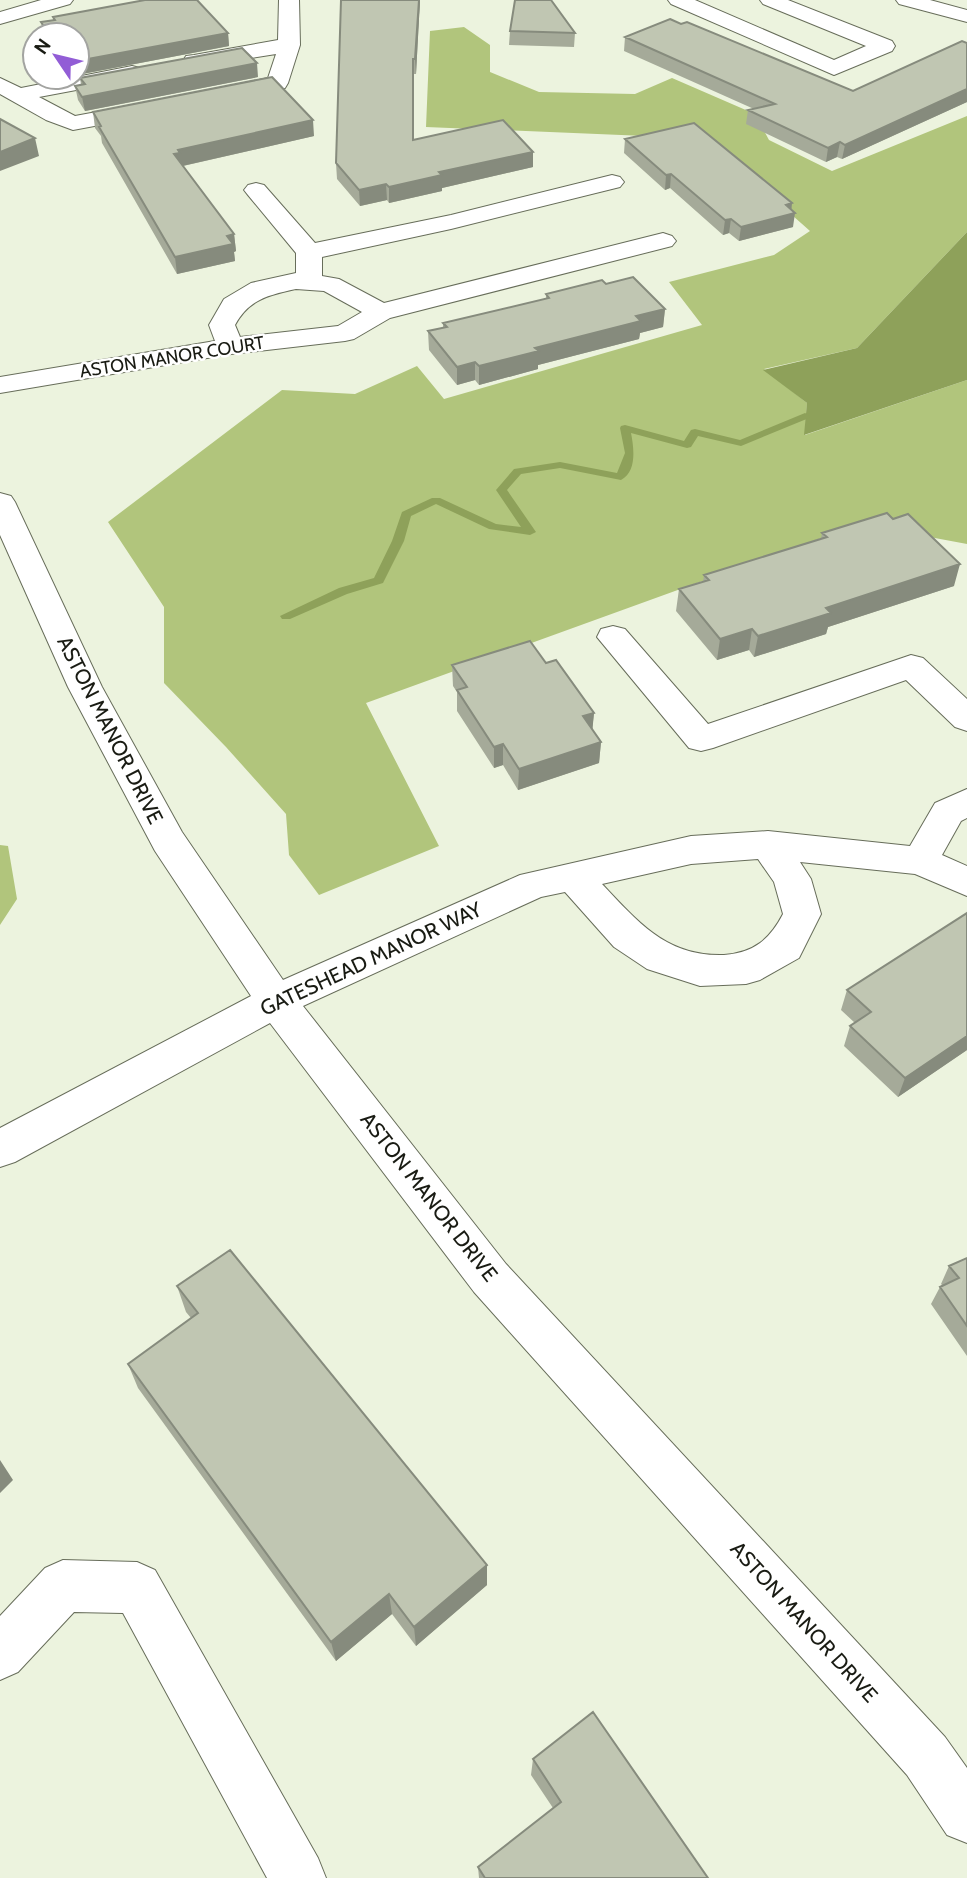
<svg xmlns="http://www.w3.org/2000/svg" width="967" height="1878" font-family="Cabin,sans-serif">
  <style>
    .forest { fill: #b1c57c }
    .water { fill: #8ea15a }
    .lines { fill: none; stroke-linecap: round; stroke-linejoin: round }
    .stream { fill: #8ea15a; fill-rule: evenodd }
    .minor-casing { stroke: #676d5a; stroke-width: 2 }
    .minor { fill: #fff; fill-rule: evenodd }
    .wall { fill: #a5aa99 }
    .shaded-wall { fill: #868b7d }
    .building { fill: #c0c6b2; stroke: #868b7d; stroke-width: 2 }
    .labels { text-anchor: middle; stroke-width: 5; stroke-linejoin: round; paint-order: stroke }
    .far-street-label { font-size: 18px; fill: #191b13; stroke: #fff }
    .street-label { font-size: 21px; fill: #191b13; stroke: #fff }
  </style>
  <rect width="100%" height="100%" fill="#ecf3de"/>
  <path class="forest" d="M 464,27 L 490,45 L 490,72 L 539,92 L 635,94 L 672,78 L 755,114 L 769,140 L 832,171 L 967,116 L 967,232 L 857,348 L 764,369 L 807,403 L 805,435 L 967,380 L 967,544 L 860,524 L 366,703 L 439,846 L 319,895 L 289,855 L 286,814 L 226,747 L 164,683 L 164,607 L 108,522 L 282,390 L 355,394 L 417,366 L 444,399 L 702,325 L 669,282 L 774,255 L 810,231 L 699,133 L 645,136 L 426,127 L 430,31 Z
    M 0,845 L 8,846 L 17,899 L 0,925 Z"/>
  <path class="water" d="M 967,232 L 967,380 L 804,435 L 807,403 L 763,370 L 857,348 Z"/>
  <g class="lines">
    <path class="stream" d="M 805,413 L 810,416 L 809,418 L 741,446 L 698,436 L 691,447 L 687,448 L 631,433 C 634,448 637,472 621,480 L 560,468 L 521,474 L 507,490 L 536,532 L 530,535 L 489,529 L 436,504 L 411,516 L 404,541 L 383,583 L 347,594 L 290,619 L 282,619 L 280,616 L 339,588 L 374,578 L 392,541 L 402,512 L 432,498 L 440,498 L 496,524 L 521,527 L 496,490 L 514,469 L 560,462 L 617,473 L 625,453 L 620,428 L 621,426 L 625,425 L 684,441 L 691,430 L 695,429 L 740,440 Z"/>
    <defs>
      <path id="minor" d="M 41,0 L 73,0 L 70,4 L 0,24 L 0,12 Z
        M 279,0 L 299,0 L 300,45 L 288,83 L 285,88 L 277,90 L 225,101 L 217,99 L 214,94 L 217,89 L 268,78 L 276,54 L 194,67 L 186,66 L 183,61 L 186,56 L 194,55 L 278,40 Z
        M 668,0 L 695,0 L 834,60 L 866,46 L 763,4 L 760,0 L 788,0 L 892,41 L 895,46 L 892,51 L 834,75 L 671,4 Z
        M 896,0 L 930,0 L 967,10 L 967,22 L 899,4 Z
        M 132,66 L 140,68 L 143,73 L 140,78 L 39,97 L 75,116 L 145,103 L 153,105 L 156,110 L 153,115 L 73,130 L 46,120 L 0,94 L 0,78 L 21,88 Z
        M 612,175 L 620,177 L 624,182 L 620,187 L 451,229 L 322,257 L 322,276 L 339,279 L 384,303 L 663,233 L 672,236 L 676,241 L 672,246 L 390,318 L 354,339 L 345,341 L 231,354 L 0,393 L 0,377 L 215,341 L 209,325 L 224,299 L 251,283 L 296,273 L 296,253 L 248,195 L 244,190 L 248,185 L 256,183 L 264,185 L 315,243 L 451,215 ZM 296,289 L 324,291 L 362,312 L 338,326 L 240,337 L 235,325 C 249,299 269,295 296,289 Z
        M 0,493 L 11,496 L 15,502 L 102,687 L 182,832 L 283,980 L 520,875 L 691,836 L 768,831 L 910,846 L 935,803 L 967,789 L 967,818 L 961,821 L 942,855 L 967,866 L 967,896 L 915,874 L 800,862 L 811,879 L 821,914 L 799,958 L 760,980 L 746,984 L 700,986 L 647,969 L 614,947 L 565,892 L 541,897 L 303,1006 L 506,1264 L 945,1737 L 967,1768 L 967,1843 L 947,1835 L 907,1775 L 474,1292 L 270,1023 L 15,1162 L 0,1167 L 0,1128 L 251,996 L 155,851 L 68,687 L 0,535 ZM 758,859 L 774,882 L 783,914 C 770,939 754,953 724,955 C 667,957 639,923 602,884 L 691,864 Z
        M 613,626 L 625,629 L 708,724 L 911,655 L 923,658 L 967,699 L 967,731 L 955,727 L 906,680 L 713,748 L 701,751 L 689,748 L 597,637 L 601,629 Z
        M 63,1560 L 137,1562 L 155,1570 L 318,1858 L 326,1878 L 267,1878 L 123,1613 L 74,1612 L 18,1672 L 0,1680 L 0,1616 L 45,1568 Z"/>
    </defs>
    <use href="#minor" class="minor-casing"/>
    <use href="#minor" class="minor"/>
  </g>
  <path class="wall" d="M 420,0 L 416,74 L 413,74 L 413,139 L 533,167 L 442,188 L 442,191 L 389,203 L 387,200 L 360,206 L 337,179 L 336,163 Z
    M 53,17 L 228,33 L 229,46 L 77,75 L 77,35 L 44,35 L 41,22 L 53,20 Z
    M 510,31 L 575,33 L 574,47 L 509,45 Z
    M 625,37 L 853,91 L 967,43 L 967,102 L 842,159 L 837,157 L 826,162 L 746,124 L 748,110 L 754,109 L 624,51 Z
    M 258,77 L 85,111 L 78,100 L 75,86 L 81,85 L 80,78 Z
    M 93,112 L 314,136 L 183,166 L 234,234 L 236,251 L 234,252 L 235,261 L 177,274 L 102,143 L 101,136 L 95,128 Z
    M 625,139 L 792,209 L 793,227 L 739,241 L 729,233 L 723,235 L 670,188 L 665,190 L 624,153 Z
    M 606,284 L 665,309 L 663,327 L 640,333 L 639,339 L 538,365 L 538,369 L 479,385 L 475,380 L 457,385 L 429,350 L 428,331 L 443,328 L 443,323 L 546,299 L 546,294 Z
    M 822,533 L 954,586 L 828,627 L 826,634 L 754,657 L 749,650 L 717,660 L 676,611 L 679,589 L 703,582 L 704,575 L 821,539 Z
    M 546,663 L 594,713 L 592,730 L 601,742 L 599,763 L 518,790 L 503,765 L 494,768 L 457,711 L 457,692 L 453,686 L 452,665 Z
    M 967,913 L 967,1050 L 898,1097 L 844,1046 L 850,1026 L 855,1023 L 841,1010 L 847,990 Z
    M 967,1258 L 967,1356 L 931,1304 L 940,1287 L 942,1285 L 941,1284 L 949,1266 Z
    M 177,1286 L 487,1585 L 416,1646 L 392,1614 L 336,1661 L 138,1388 L 128,1364 L 191,1318 L 186,1312 Z
    M 533,1759 L 708,1878 L 479,1878 L 478,1867 L 553,1808 L 531,1775 Z"/>
  <path class="shaded-wall" d="M 419,0 L 420,0 L 416,74 L 415,59 Z
    M 228,33 L 229,46 L 77,75 L 77,61 Z
    M 257,63 L 258,77 L 85,111 L 82,97 Z
    M 967,89 L 967,102 L 842,159 L 845,145 Z
    M 313,120 L 314,136 L 182,166 L 174,154 L 178,150 Z
    M 35,138 L 39,156 L 0,171 L 0,152 Z
    M 840,142 L 837,157 L 826,162 L 828,148 Z
    M 533,152 L 533,167 L 442,188 L 442,191 L 389,203 L 389,187 L 439,172 Z
    M 671,174 L 670,188 L 665,190 L 666,175 Z
    M 386,184 L 387,200 L 360,206 L 359,190 Z
    M 792,203 L 791,214 L 795,213 L 793,227 L 739,241 L 741,227 L 786,205 Z
    M 731,219 L 729,233 L 723,235 L 725,220 Z
    M 234,234 L 236,251 L 234,252 L 235,261 L 177,274 L 175,257 L 227,236 Z
    M 665,309 L 663,327 L 640,333 L 639,339 L 538,365 L 538,369 L 479,385 L 479,366 L 636,316 Z
    M 475,362 L 475,380 L 457,385 L 457,367 Z
    M 960,564 L 954,586 L 828,627 L 826,634 L 754,657 L 758,636 L 826,608 Z
    M 752,629 L 749,650 L 717,660 L 720,639 Z
    M 594,713 L 592,734 L 583,716 Z
    M 601,742 L 599,763 L 518,790 L 519,769 Z
    M 503,744 L 503,765 L 494,768 L 494,747 Z
    M 967,1036 L 967,1050 L 898,1097 L 905,1078 Z
    M 0,1460 L 13,1480 L 0,1493 Z
    M 487,1565 L 487,1585 L 416,1646 L 414,1627 Z
    M 389,1594 L 392,1614 L 336,1661 L 331,1642 Z"/>
  <path class="building" d="M 145,0 L 197,0 L 228,33 L 77,61 L 77,35 L 50,35 L 41,22 L 55,20 L 53,17 Z
    M 341,0 L 419,0 L 415,59 L 413,59 L 413,140 L 503,120 L 533,152 L 439,172 L 442,175 L 389,187 L 386,184 L 359,190 L 336,163 Z
    M 515,0 L 551,0 L 575,33 L 510,31 Z
    M 670,19 L 681,24 L 687,22 L 853,91 L 962,41 L 967,43 L 967,89 L 845,145 L 840,142 L 828,148 L 748,110 L 775,104 L 625,37 Z
    M 242,48 L 257,63 L 82,97 L 75,86 L 85,84 L 80,78 Z
    M 272,77 L 313,120 L 178,150 L 180,153 L 174,154 L 234,234 L 227,236 L 233,244 L 175,257 L 99,127 L 101,126 L 93,112 Z
    M 0,119 L 35,138 L 0,152 Z
    M 694,123 L 792,203 L 786,205 L 795,213 L 741,227 L 731,219 L 725,220 L 671,174 L 666,175 L 625,139 Z
    M 633,277 L 665,309 L 636,316 L 641,321 L 535,348 L 539,351 L 479,366 L 475,362 L 457,367 L 428,331 L 447,327 L 443,323 L 549,298 L 546,294 L 602,280 L 606,284 Z
    M 887,513 L 893,519 L 908,514 L 960,564 L 826,608 L 831,613 L 758,636 L 752,629 L 720,639 L 679,589 L 709,580 L 704,575 L 827,537 L 822,533 Z
    M 530,641 L 546,663 L 556,660 L 594,713 L 583,716 L 601,742 L 519,769 L 503,744 L 494,747 L 457,690 L 467,687 L 452,665 Z
    M 967,913 L 967,1036 L 905,1078 L 850,1026 L 871,1012 L 847,990 Z
    M 230,1250 L 487,1565 L 414,1627 L 389,1594 L 331,1642 L 128,1364 L 198,1313 L 177,1286 Z
    M 967,1258 L 967,1326 L 940,1287 L 959,1278 L 949,1266 Z
    M 593,1712 L 708,1878 L 485,1878 L 478,1867 L 561,1802 L 533,1759 Z"/>
  <g class="labels">
    <g class="far-street-label">
      <text transform="translate(172 357) rotate(-9)" y="6">ASTON MANOR COURT</text>
    </g>
    <g class="street-label">
      <text transform="translate(110 730) rotate(63)" y="7">ASTON MANOR DRIVE</text>
      <text transform="translate(371 959) rotate(-25)" y="7">GATESHEAD MANOR WAY</text>
      <text transform="translate(429 1197) rotate(52)" y="7">ASTON MANOR DRIVE</text>
      <text transform="translate(804 1622) rotate(48)" y="7">ASTON MANOR DRIVE</text>
    </g>
  </g>
  <g transform="translate(56 56) rotate(305)"><circle r="33" fill="#ffffff" stroke="#a3a4a1" stroke-width="2"/>
  <path d="M0-5L12 26L0 18L-12 26Z" fill="#925dd6"/>
  <text y="-10" font-size="19" font-weight="bold" text-anchor="middle" fill="#191b13">N</text>
  </g>
</svg>
